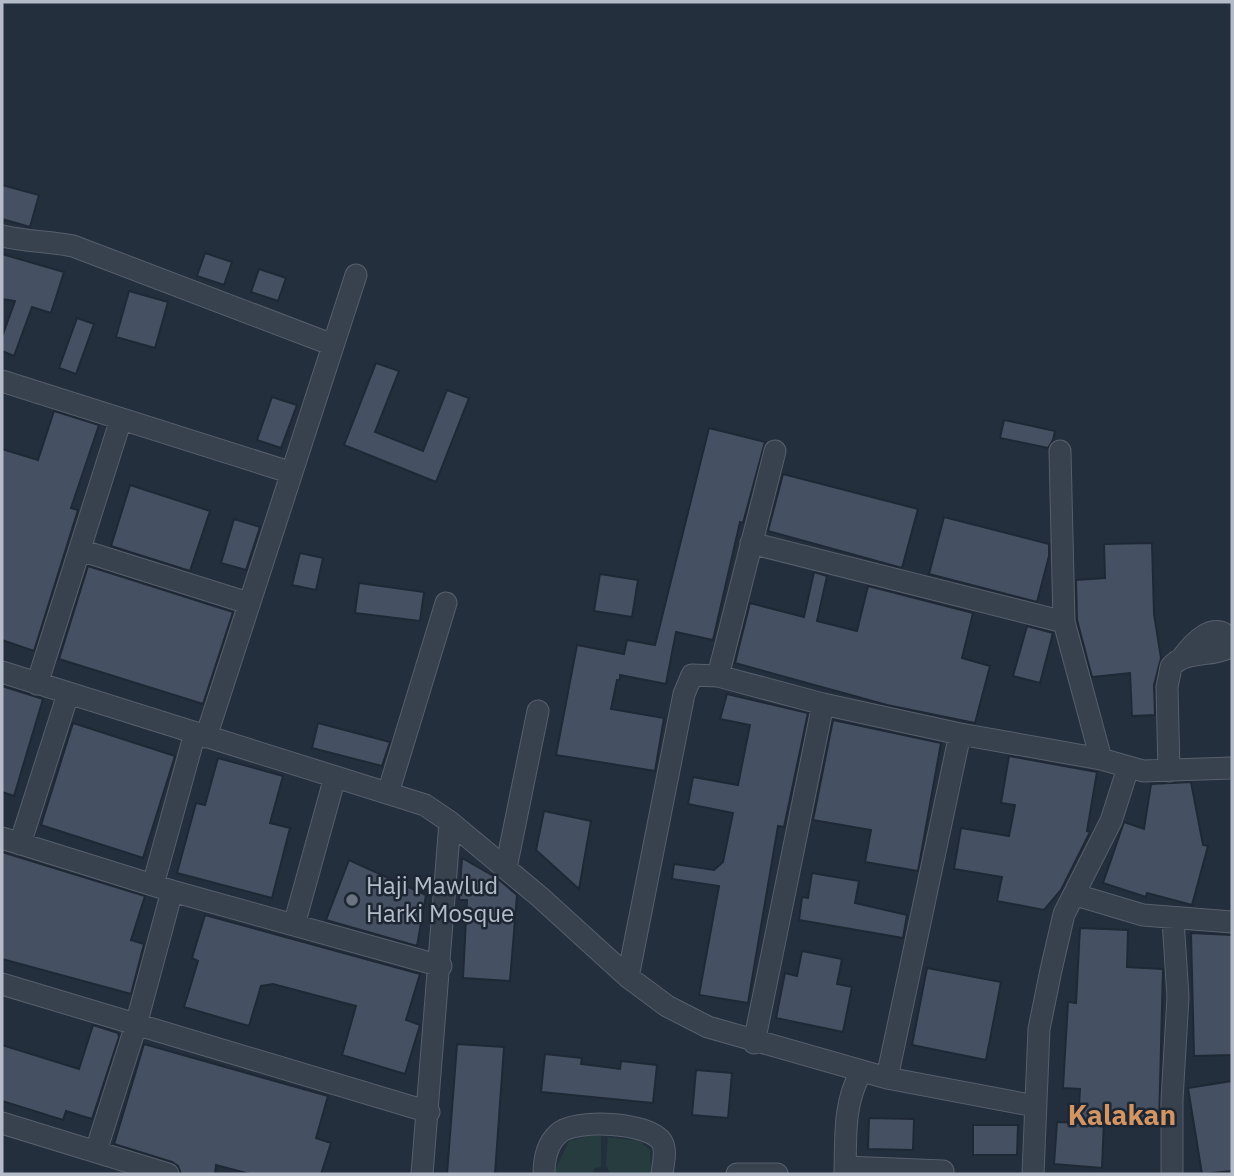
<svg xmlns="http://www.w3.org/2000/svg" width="1234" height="1176" font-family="'IBM Plex Sans',sans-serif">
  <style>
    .green { fill: #263c3f }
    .building { fill: #455162; stroke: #1f2835; stroke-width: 2 }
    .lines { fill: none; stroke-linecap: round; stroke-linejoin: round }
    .street-casing { stroke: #565f6c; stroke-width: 23 }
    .street { stroke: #38414e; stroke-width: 21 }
    .worship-dot { fill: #6b7280; stroke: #1d2633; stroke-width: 2.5 }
    .labels { text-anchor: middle; stroke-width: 5; stroke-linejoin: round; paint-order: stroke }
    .poi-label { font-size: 24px; fill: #b4bcc9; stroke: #1d2633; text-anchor: start }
    .quarter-label { font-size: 28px; font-weight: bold; fill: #d59563; stroke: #1d2633 }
  </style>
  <rect width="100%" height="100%" fill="#242f3e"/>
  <path class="green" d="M 588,1136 L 601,1136 L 601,1167 L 595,1168 L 592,1174 L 554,1173 L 569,1141 Z
    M 608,1137 L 639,1141 L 650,1150 L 651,1174 L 611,1174 L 606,1166 Z"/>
  <path class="building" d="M 2,185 L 39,195 L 30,227 L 2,219 Z
    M 205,253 L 232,262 L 224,285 L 197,276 Z
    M 2,254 L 64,272 L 51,313 L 32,307 L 14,356 L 2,351 L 2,337 L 15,301 L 2,299 Z
    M 259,269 L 286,278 L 278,301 L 251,292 Z
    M 129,291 L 168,302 L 155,348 L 116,337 Z
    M 77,318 L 94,324 L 76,374 L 59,368 Z
    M 376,363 L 399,371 L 375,432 L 423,451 L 447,390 L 469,398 L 436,482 L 344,445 Z
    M 272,397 L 297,405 L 281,448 L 257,440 Z
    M 54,411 L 99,425 L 71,508 L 78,510 L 34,651 L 2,640 L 2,449 L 38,460 Z
    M 1004,420 L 1055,431 L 1053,440 L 1048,448 L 1000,438 Z
    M 709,428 L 765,442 L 743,523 L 740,522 L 713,640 L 676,632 L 666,684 L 620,675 L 620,680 L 617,680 L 611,709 L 664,718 L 655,771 L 556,755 L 577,645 L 624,654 L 627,640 L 655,645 Z
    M 783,474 L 918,509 L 902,568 L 768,531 Z
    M 130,485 L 210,511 L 190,571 L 111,546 Z
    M 944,517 L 1049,544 L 1049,556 L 1037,602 L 929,574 Z
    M 234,519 L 260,527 L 246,570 L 221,563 Z
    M 1152,543 L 1154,614 L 1161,658 L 1154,685 L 1155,715 L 1132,716 L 1130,673 L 1092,677 L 1077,620 L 1076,580 L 1105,578 L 1104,544 Z
    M 300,553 L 323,558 L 316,590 L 292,585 Z
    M 88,566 L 233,612 L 203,704 L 59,659 Z
    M 814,572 L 827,576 L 817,621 L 857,631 L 868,586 L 973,613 L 962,658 L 990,666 L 975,723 L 887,705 L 735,663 L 750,603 L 804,617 Z
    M 600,574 L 638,580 L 632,617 L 594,611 Z
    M 359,583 L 424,592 L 420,621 L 355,613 Z
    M 1027,626 L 1053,633 L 1040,683 L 1013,676 Z
    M 2,686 L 43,699 L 14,796 L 2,792 Z
    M 727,694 L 808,713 L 784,827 L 778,826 L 748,1003 L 699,995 L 719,886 L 672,879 L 674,864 L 714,870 L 723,862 L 733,813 L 688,804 L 693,777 L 738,785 L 750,725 L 720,719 Z
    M 833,720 L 941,743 L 918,871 L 865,862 L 871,830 L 813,820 Z
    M 73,723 L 175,756 L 143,858 L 41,825 Z
    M 318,723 L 390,742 L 382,766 L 312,748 Z
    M 1009,756 L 1097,772 L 1087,831 L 1090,832 L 1061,890 L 1044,910 L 997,901 L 1002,877 L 954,869 L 961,828 L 1009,836 L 1015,805 L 1001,803 Z
    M 218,758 L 283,776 L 270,823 L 290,828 L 272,898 L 177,873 L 196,803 L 205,805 Z
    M 1191,782 L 1203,845 L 1208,846 L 1192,905 L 1147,893 L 1146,897 L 1103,883 L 1124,822 L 1144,829 L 1151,784 Z
    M 544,811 L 591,821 L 579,889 L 536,850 Z
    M 2,852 L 145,896 L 131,940 L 144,944 L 131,994 L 2,959 Z
    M 462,858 L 497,878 L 517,895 L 510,981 L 463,978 L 467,900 L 459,900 Z
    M 349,860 L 426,895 L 417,946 L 326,920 Z
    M 812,873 L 859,881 L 855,903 L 907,915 L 903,938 L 799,920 L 802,897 L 808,898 Z
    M 205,915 L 420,974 L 406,1020 L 420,1025 L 405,1074 L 342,1055 L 356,1006 L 273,984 L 261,986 L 249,1026 L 184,1007 L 198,961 L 192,958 Z
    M 1080,928 L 1128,930 L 1127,967 L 1163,969 L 1159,1124 L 1104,1120 L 1102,1168 L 1054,1164 L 1057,1122 L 1078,1123 L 1080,1089 L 1063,1088 L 1068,1002 L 1076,1003 Z
    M 1191,933 L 1232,935 L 1232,1055 L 1194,1056 Z
    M 802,951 L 842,959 L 837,984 L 852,987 L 843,1032 L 776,1018 L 785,973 L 797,976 Z
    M 927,968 L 1001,982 L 986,1060 L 912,1045 Z
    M 93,1025 L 118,1033 L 119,1037 L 92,1119 L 66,1111 L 63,1120 L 2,1101 L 2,1045 L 79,1069 Z
    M 144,1044 L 328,1096 L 316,1138 L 331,1143 L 321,1174 L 250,1174 L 216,1165 L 215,1174 L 181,1174 L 178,1166 L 172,1162 L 114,1144 Z
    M 457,1044 L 504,1047 L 495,1174 L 447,1174 Z
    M 545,1054 L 582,1058 L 581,1064 L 620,1069 L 621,1061 L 657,1065 L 653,1103 L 541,1092 Z
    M 696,1070 L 732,1073 L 728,1118 L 692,1115 Z
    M 1232,1081 L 1232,1171 L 1202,1174 L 1188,1088 Z
    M 869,1118 L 914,1119 L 913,1150 L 868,1149 Z
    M 973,1125 L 1018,1125 L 1017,1155 L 973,1155 Z"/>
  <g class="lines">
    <defs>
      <path id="street" d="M 2,236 C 26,242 49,241 73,246 L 333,345
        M 2,381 L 289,472
        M 1060,451 L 1064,622 L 1101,759
        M 751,543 L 1064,622
        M 80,550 L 248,603
        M 2,672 L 425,805 L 450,822 L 540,897 L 628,977 L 667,1006 L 708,1027 L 887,1078 L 1035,1106
        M 718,676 L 775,451
        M 37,684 L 121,419
        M 206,737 L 356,275
        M 1169,771 L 1167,687 L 1171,667 C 1184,650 1211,657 1228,648 L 1231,641 C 1216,617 1192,644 1182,658
        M 388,793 L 446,603
        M 2,838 L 172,891 L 441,966
        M 20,844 L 68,694
        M 506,868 L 538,711
        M 153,885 L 195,733
        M 1076,895 L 1143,915 L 1232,922
        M 294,925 L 335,777
        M 628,977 L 684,694 L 692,675 L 718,676 L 823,704 L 960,734 L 1101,759 L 1143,771 L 1232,768
        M 2,984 L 429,1112
        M 754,1043 L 823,704
        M 887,1078 L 960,734
        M 2,1123 L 168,1174
        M 96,1151 L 136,1025 L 172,891
        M 845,1167 L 943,1171 L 943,1174
        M 422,1174 L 450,822
        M 544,1174 C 544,1160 547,1144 558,1134 C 574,1118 650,1122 662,1142 C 667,1151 663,1164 662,1174
        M 737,1174 L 777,1174
        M 845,1174 C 846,1138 843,1104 861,1072
        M 1033,1174 L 1039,1029 L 1051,970 L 1064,914 L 1111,821 L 1128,768
        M 1172,1174 L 1172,1100 L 1178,997 L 1173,920"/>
    </defs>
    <use href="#street" class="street-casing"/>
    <use href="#street" class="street"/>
  </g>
  <circle class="worship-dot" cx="352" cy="900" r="7"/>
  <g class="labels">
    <g class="poi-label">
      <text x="366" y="894">Haji Mawlud<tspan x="366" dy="28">Harki Mosque</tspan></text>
    </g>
    <g class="quarter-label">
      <text x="1122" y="1125">Kalakan</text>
    </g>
  </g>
  <rect width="1234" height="1176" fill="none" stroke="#b4bcc9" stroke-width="7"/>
</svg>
